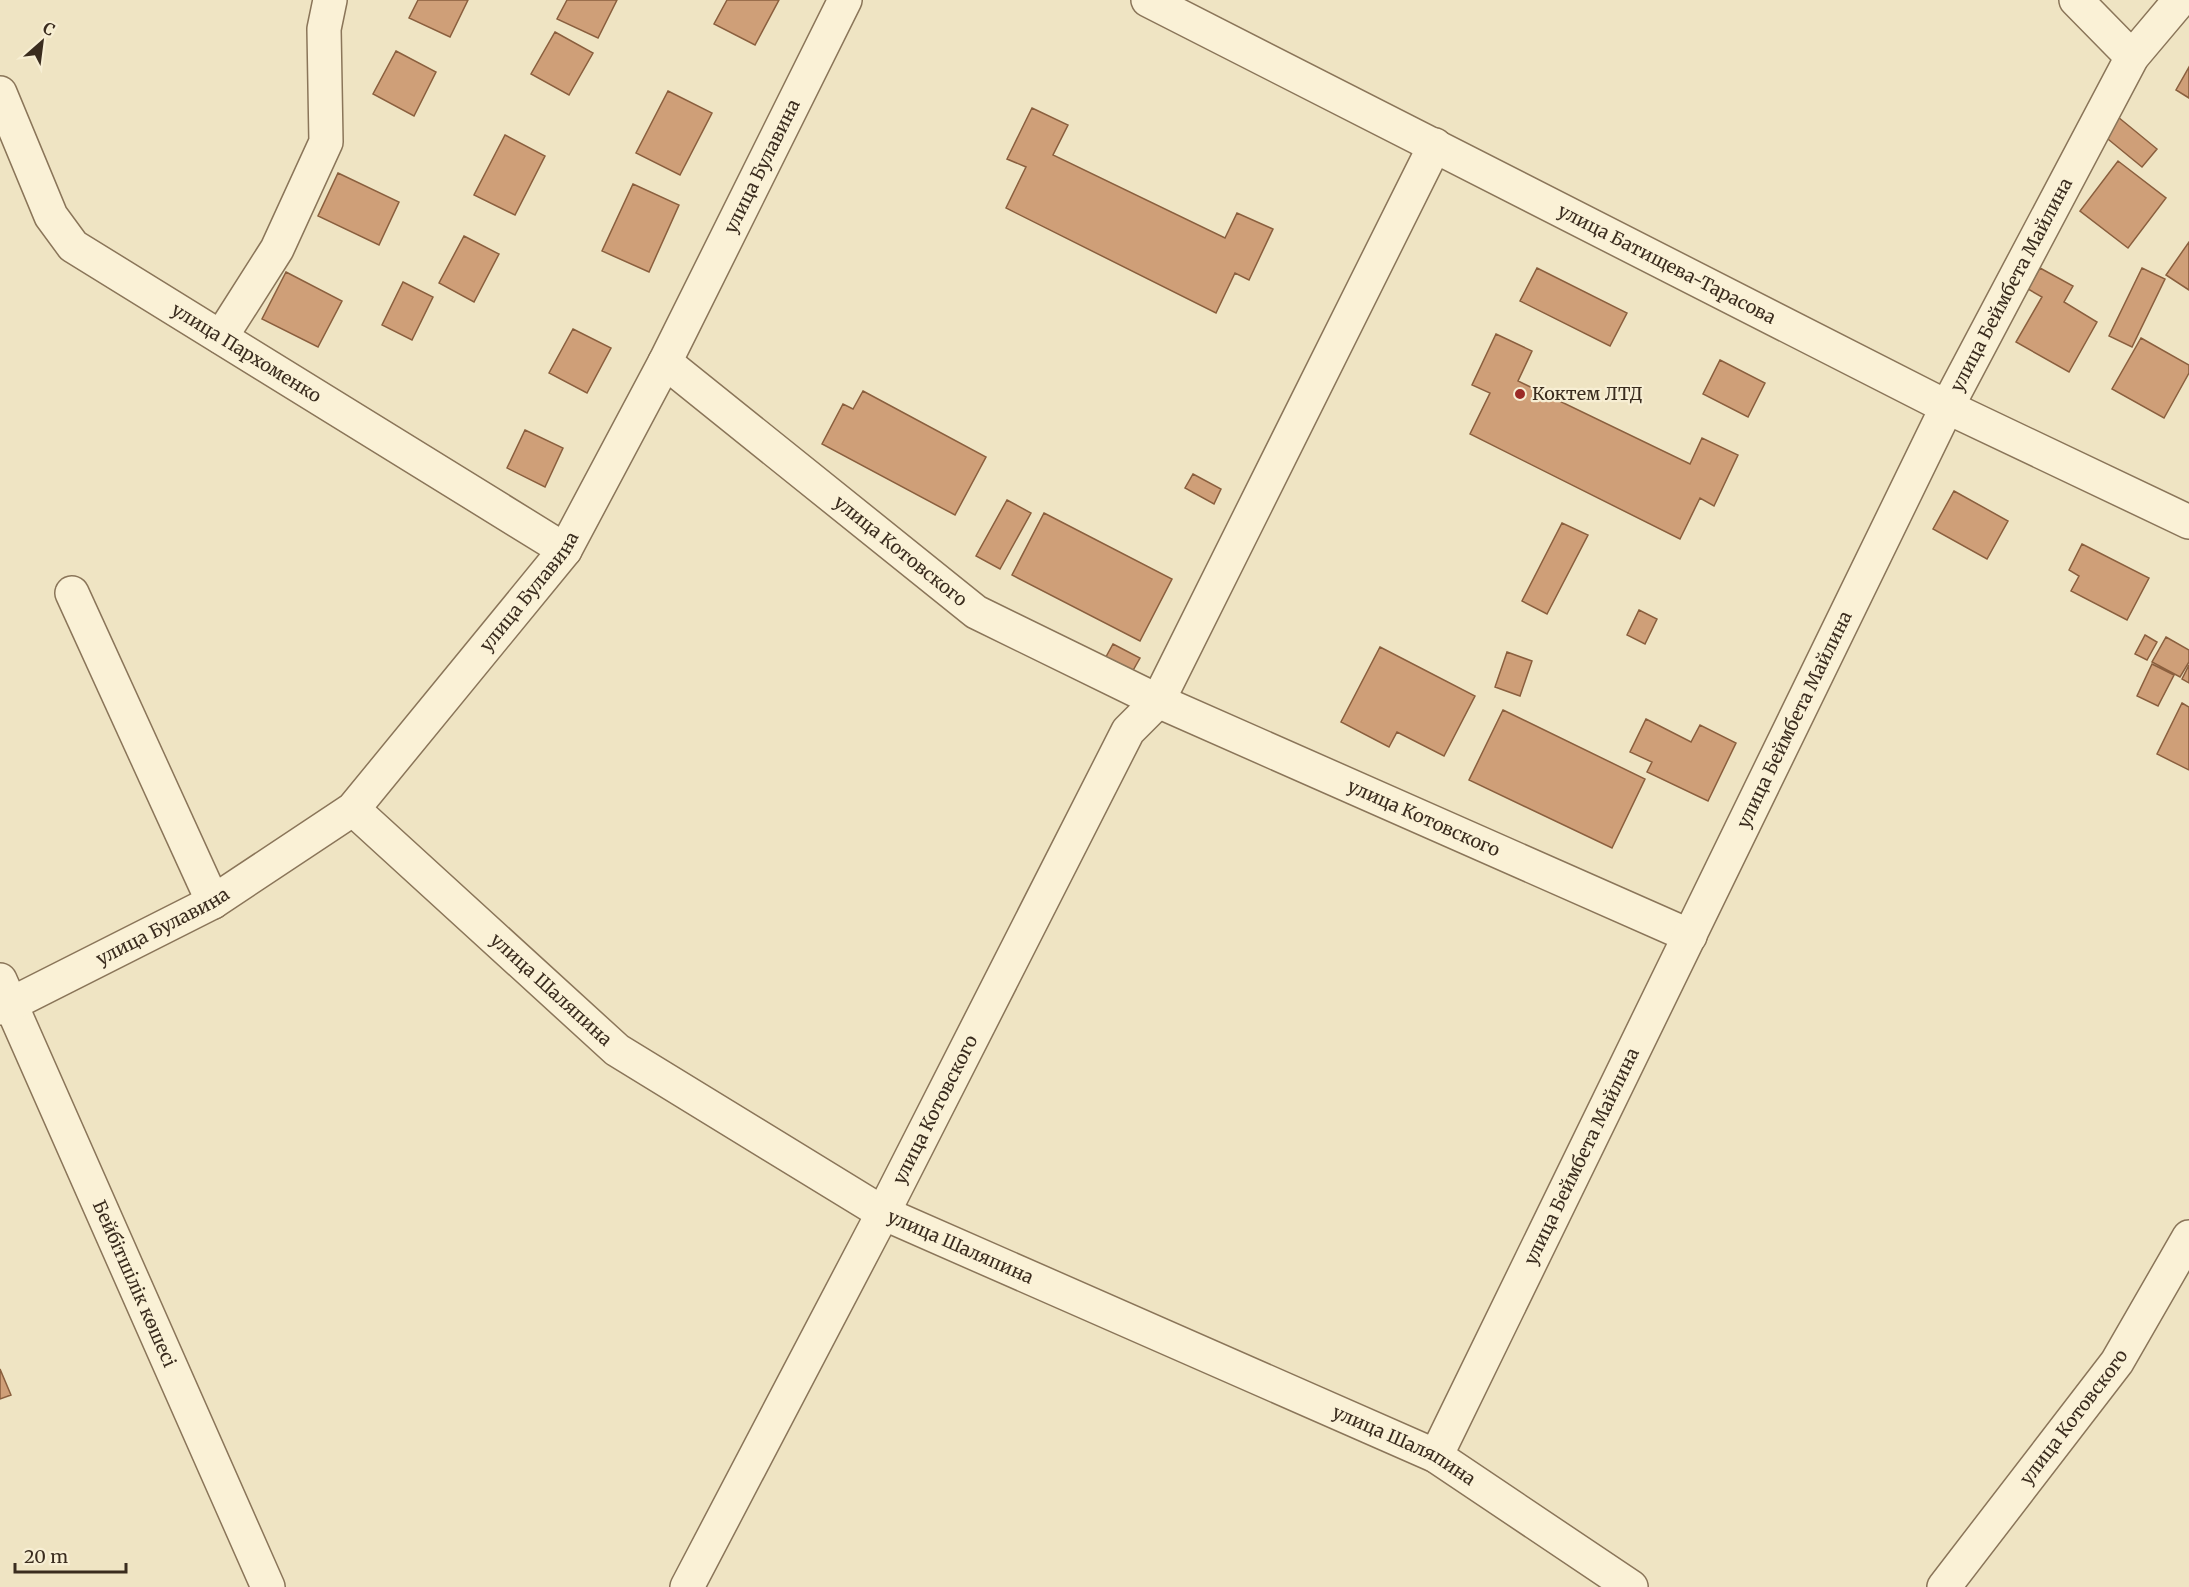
<svg xmlns="http://www.w3.org/2000/svg" width="2189" height="1587" font-family="Merriweather,serif">
  <style>
    .building { fill: #cf9f78; stroke: #8a5f3e; stroke-width: 1.5 }
    .lines { fill: none; stroke-linecap: round; stroke-linejoin: round }
    .minor-casing { stroke: #8a7559; stroke-width: 36 }
    .minor { stroke: #faf1d6; stroke-width: 33 }
    .poi-dot { fill: #9b2b27; stroke: #f7eed3; stroke-width: 2 }
    .labels { text-anchor: middle; stroke-width: 4.5; stroke-linejoin: round; paint-order: stroke }
    .street-label { font-size: 18px; fill: #3a2c1e; stroke: #f7eed3 }
    .poi-label { font-size: 18px; fill: #3a2c1e; stroke: #f7eed3; text-anchor: start }
  </style>
  <rect width="100%" height="100%" fill="#efe4c3"/>
  <path class="building" d="M 418,0 L 468,0 L 450,37 L 409,18 Z
    M 567,0 L 617,0 L 598,38 L 557,19 Z
    M 727,0 L 779,0 L 755,45 L 714,24 Z
    M 555,32 L 593,53 L 569,95 L 531,74 Z
    M 396,51 L 436,72 L 414,116 L 373,94 Z
    M 2189,67 L 2189,98 L 2176,90 Z
    M 668,91 L 712,113 L 680,175 L 636,153 Z
    M 1032,108 L 1068,125 L 1053,155 L 1225,238 L 1237,213 L 1273,229 L 1249,280 L 1235,273 L 1216,313 L 1006,208 L 1026,167 L 1007,159 Z
    M 2118,117 L 2157,149 L 2142,167 L 2103,135 Z
    M 505,135 L 545,156 L 515,215 L 474,195 Z
    M 2118,161 L 2166,198 L 2128,248 L 2080,211 Z
    M 338,173 L 399,202 L 379,245 L 318,216 Z
    M 633,184 L 679,205 L 649,272 L 602,251 Z
    M 464,236 L 499,254 L 474,302 L 439,283 Z
    M 2189,242 L 2189,290 L 2166,275 Z
    M 1537,268 L 1627,313 L 1610,346 L 1520,301 Z
    M 2040,268 L 2073,286 L 2064,302 L 2097,322 L 2069,372 L 2016,342 L 2042,297 L 2028,289 Z
    M 2142,268 L 2165,279 L 2132,347 L 2109,336 Z
    M 286,272 L 342,301 L 318,347 L 262,319 Z
    M 403,282 L 433,297 L 412,340 L 382,325 Z
    M 573,329 L 611,348 L 587,393 L 549,373 Z
    M 1496,334 L 1532,351 L 1518,381 L 1690,464 L 1702,438 L 1738,455 L 1714,506 L 1700,498 L 1680,539 L 1470,434 L 1490,393 L 1472,385 Z
    M 2141,338 L 2189,365 L 2189,373 L 2164,418 L 2112,389 Z
    M 1720,360 L 1765,383 L 1748,417 L 1703,394 Z
    M 863,391 L 986,457 L 955,515 L 822,444 L 843,404 L 853,409 Z
    M 525,430 L 563,448 L 545,487 L 507,468 Z
    M 1193,474 L 1221,489 L 1214,504 L 1185,488 Z
    M 1954,491 L 2008,521 L 1987,559 L 1933,529 Z
    M 1007,500 L 1031,513 L 1000,569 L 976,556 Z
    M 1044,513 L 1172,579 L 1140,641 L 1012,575 Z
    M 1562,523 L 1588,535 L 1547,614 L 1522,601 Z
    M 2082,544 L 2149,578 L 2127,620 L 2071,591 L 2079,576 L 2069,570 Z
    M 1639,610 L 1657,619 L 1645,644 L 1627,635 Z
    M 2145,635 L 2157,642 L 2147,660 L 2135,654 Z
    M 2166,637 L 2189,650 L 2189,662 L 2180,677 L 2152,662 Z
    M 1113,644 L 1140,658 L 1127,681 L 1101,666 Z
    M 1380,647 L 1475,696 L 1444,756 L 1397,732 L 1389,747 L 1341,722 Z
    M 1507,652 L 1532,661 L 1520,696 L 1495,687 Z
    M 2152,664 L 2174,675 L 2158,706 L 2137,696 Z
    M 2189,665 L 2189,683 L 2182,679 Z
    M 2182,703 L 2189,707 L 2189,770 L 2157,754 Z
    M 1503,710 L 1645,779 L 1612,848 L 1469,780 Z
    M 1646,719 L 1691,742 L 1700,725 L 1736,743 L 1708,801 L 1647,772 L 1652,762 L 1630,752 Z
    M 0,1369 L 11,1395 L 0,1399 Z"/>
  <g class="lines">
    <defs>
      <g id="minor">
        <path id="s1" d="M 1148,0 L 1947,407 L 2189,522"/>
        <path d="M 2076,0 L 2132,57"/>
        <path id="s2" d="M 0,93 L 51,216 L 73,246 L 565,550"/>
        <path d="M 221,337 L 277,249 L 326,142 L 324,29 L 330,0"/>
        <path id="s3" d="M 665,362 L 976,612 L 1158,701 L 1690,936"/>
        <path d="M 72,593 L 213,902"/>
        <path id="s4" d="M 353,809 L 617,1050 L 883,1213 L 1436,1456 L 1631,1587"/>
        <path id="s5" d="M 0,980 L 268,1587"/>
        <path id="s6" d="M 0,1008 L 11,1004 L 213,902 L 353,809 L 565,550 L 665,362 L 845,0"/>
        <path id="s7" d="M 1436,1456 L 1947,407 L 2132,57 L 2180,0"/>
        <path id="s8" d="M 687,1587 L 883,1213 L 1128,731 L 1158,701 L 1435,145"/>
        <path id="s9" d="M 1944,1587 L 2117,1362 L 2189,1237"/>
      </g>
    </defs>
    <use href="#minor" class="minor-casing"/>
    <use href="#minor" class="minor"/>
  </g>
  <circle class="poi-dot" cx="1520" cy="394" r="6"/>
  <g class="labels">
    <g class="street-label">
      <text dy="6" stroke="none"><textPath href="#s6" startOffset="1172">улица Булавина</textPath></text>
      <text dy="6" stroke="none"><textPath href="#s1" startOffset="582">улица Батищева-Тарасова</textPath></text>
      <text dy="6" stroke="none"><textPath href="#s7" startOffset="1305">улица Беймбета Майлина</textPath></text>
      <text dy="6" stroke="none"><textPath href="#s2" startOffset="374">улица Пархоменко</textPath></text>
      <text dy="6" stroke="none"><textPath href="#s3" startOffset="302">улица Котовского</textPath></text>
      <text dy="6" stroke="none"><textPath href="#s6" startOffset="686">улица Булавина</textPath></text>
      <text dy="6" stroke="none"><textPath href="#s7" startOffset="819">улица Беймбета Майлина</textPath></text>
      <text dy="6" stroke="none"><textPath href="#s3" startOffset="892">улица Котовского</textPath></text>
      <text dy="6" stroke="none"><textPath href="#s6" startOffset="182">улица Булавина</textPath></text>
      <text dy="6" stroke="none"><textPath href="#s4" startOffset="268">улица Шаляпина</textPath></text>
      <text dy="6" stroke="none"><textPath href="#s8" startOffset="538">улица Котовского</textPath></text>
      <text dy="6" stroke="none"><textPath href="#s7" startOffset="333">улица Беймбета Майлина</textPath></text>
      <text dy="6" stroke="none"><textPath href="#s4" startOffset="754">улица Шаляпина</textPath></text>
      <text dy="6" stroke="none"><textPath href="#s5" startOffset="332">Бейбітшілік көшесі</textPath></text>
      <text dy="6" stroke="none"><textPath href="#s9" startOffset="214">улица Котовского</textPath></text>
      <text dy="6" stroke="none"><textPath href="#s4" startOffset="1240">улица Шаляпина</textPath></text>
    </g>
    <g class="poi-label">
      <text x="1532" y="400">Коктем ЛТД</text>
    </g>
  </g>
  <g transform="translate(42 42) rotate(28)" stroke="#f7eed3" stroke-width="4.5" paint-order="stroke">
  <path d="M0-4.5L10 22L0 15L-10 22Z" fill="#3a2c1e"/>
  <text y="-9" font-size="16" font-weight="bold" text-anchor="middle" fill="#3a2c1e">С</text>
  </g>
  <path d="M15 1563v9h111v-9" fill="none" stroke="#3a2c1e" stroke-width="3"/>
  <text x="24" y="1563" font-size="18" fill="#3a2c1e" stroke="#f7eed3" stroke-width="4.5" paint-order="stroke">20 m</text>
</svg>
